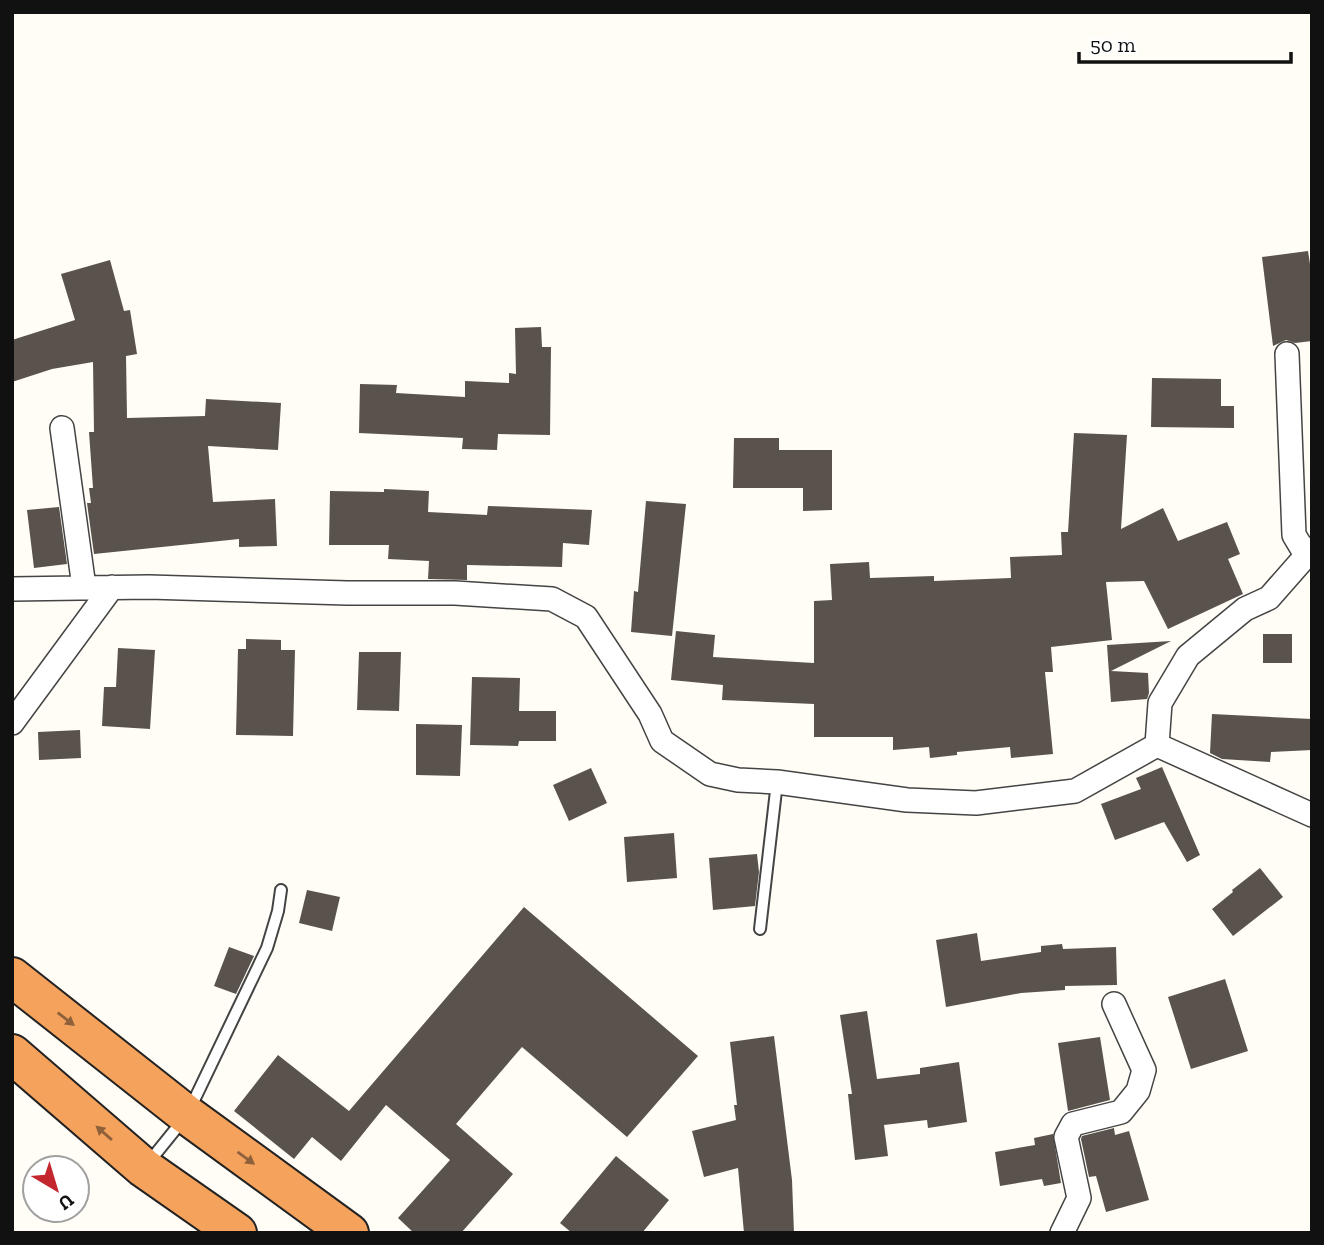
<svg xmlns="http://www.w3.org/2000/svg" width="1324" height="1245" font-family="'Zilla Slab',serif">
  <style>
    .building { fill: #5a524d }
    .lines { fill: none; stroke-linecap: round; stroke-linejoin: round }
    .lane-casing { stroke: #444; stroke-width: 14 }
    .street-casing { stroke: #444; stroke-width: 26 }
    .highway-casing { stroke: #222; stroke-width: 42 }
    .lane { stroke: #fff; stroke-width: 10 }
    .street { stroke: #fff; stroke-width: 23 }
    .highway { stroke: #f5a25d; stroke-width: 38 }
    .oneway { fill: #8e613b }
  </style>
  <rect width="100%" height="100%" fill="#fffdf5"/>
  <path class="building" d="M 1308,251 L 1312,277 L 1312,341 L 1295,343 L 1286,340 L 1273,346 L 1262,257 Z
    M 110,260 L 124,311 L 130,310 L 137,354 L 126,356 L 127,418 L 205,416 L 206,399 L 281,403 L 278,450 L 208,446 L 213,502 L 275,499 L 277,546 L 239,547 L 239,539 L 94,554 L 87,503 L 91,503 L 89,488 L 93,488 L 89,432 L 94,432 L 93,362 L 52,369 L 12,382 L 12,340 L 75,320 L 61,274 Z
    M 541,327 L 542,347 L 551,347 L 550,435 L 498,434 L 497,450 L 462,449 L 463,438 L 359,433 L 360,384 L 397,385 L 396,393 L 465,397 L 465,381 L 509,383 L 509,373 L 516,374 L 515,328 Z
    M 1152,378 L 1221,379 L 1221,406 L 1234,406 L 1234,428 L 1151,427 Z
    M 1074,433 L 1127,435 L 1121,529 L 1163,508 L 1178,541 L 1227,522 L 1240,554 L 1228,559 L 1243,594 L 1168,629 L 1144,581 L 1106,582 L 1112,640 L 1051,647 L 1053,672 L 1045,672 L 1053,754 L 1011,758 L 1010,747 L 957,752 L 957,755 L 930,758 L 929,747 L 893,750 L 893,737 L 814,737 L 814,704 L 722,700 L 723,685 L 671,680 L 676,631 L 715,635 L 713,657 L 814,663 L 814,601 L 832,600 L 830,564 L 869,562 L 870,578 L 934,576 L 934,581 L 1011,578 L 1010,557 L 1062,555 L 1061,532 L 1068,532 Z
    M 734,438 L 779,438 L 779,450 L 832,450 L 832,510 L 803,511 L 803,488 L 733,488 Z
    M 384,489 L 429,491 L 428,512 L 487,515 L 488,506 L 592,510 L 589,545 L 563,543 L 562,567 L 467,565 L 467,580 L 428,579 L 429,561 L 388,559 L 389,545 L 329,545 L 330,491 L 384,492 Z
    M 646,501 L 686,504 L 672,636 L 631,632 L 634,591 L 638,592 Z
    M 59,507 L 67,564 L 34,568 L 27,510 Z
    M 1263,634 L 1292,634 L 1292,663 L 1263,663 Z
    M 246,639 L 281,640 L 281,650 L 295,650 L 293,736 L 236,735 L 238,649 L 246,649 Z
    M 1171,641 L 1111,671 L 1148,673 L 1149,693 L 1147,699 L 1111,702 L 1107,645 Z
    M 118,648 L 155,650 L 150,729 L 102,726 L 104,687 L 116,687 Z
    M 359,652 L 401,652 L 399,711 L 357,710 Z
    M 472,677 L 520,678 L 519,711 L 556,711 L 556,741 L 519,741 L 518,746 L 470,745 Z
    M 1212,714 L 1312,719 L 1312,750 L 1271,752 L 1270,762 L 1222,759 L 1210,753 Z
    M 416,724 L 462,725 L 460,776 L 416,775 Z
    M 80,730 L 81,758 L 39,760 L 38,732 Z
    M 1162,767 L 1200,855 L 1187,862 L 1164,822 L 1115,840 L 1101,804 L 1141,789 L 1136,778 Z
    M 591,768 L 607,803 L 569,821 L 553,785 Z
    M 674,833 L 677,878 L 627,882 L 624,837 Z
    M 757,854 L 759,872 L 755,906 L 713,910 L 709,858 Z
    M 1260,868 L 1283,897 L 1233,936 L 1212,909 L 1233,892 L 1232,890 Z
    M 307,890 L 340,897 L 332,931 L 299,923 Z
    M 524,907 L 698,1056 L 627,1137 L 522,1047 L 456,1124 L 513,1174 L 461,1233 L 414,1233 L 398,1218 L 450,1160 L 386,1105 L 341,1161 L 312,1137 L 294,1159 L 234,1111 L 278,1055 L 349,1111 Z
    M 977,933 L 981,961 L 1041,952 L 1041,946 L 1062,944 L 1063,949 L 1116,947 L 1117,985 L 1065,986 L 1065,990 L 1021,993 L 946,1007 L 936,940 Z
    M 229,947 L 254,956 L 236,994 L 214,986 Z
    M 1225,979 L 1248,1051 L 1191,1069 L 1168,997 Z
    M 867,1011 L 877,1079 L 920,1074 L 920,1068 L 959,1062 L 967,1122 L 928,1128 L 927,1120 L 884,1125 L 888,1156 L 855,1160 L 848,1094 L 852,1094 L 840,1015 Z
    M 774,1036 L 792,1180 L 794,1233 L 744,1233 L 738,1168 L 704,1177 L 692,1131 L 736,1120 L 734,1105 L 737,1105 L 730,1042 Z
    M 1100,1037 L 1110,1100 L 1068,1111 L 1058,1043 Z
    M 1114,1128 L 1115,1135 L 1129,1131 L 1149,1200 L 1106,1212 L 1096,1176 L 1089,1177 L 1081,1139 L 1082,1136 Z
    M 1053,1134 L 1061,1183 L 1044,1186 L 1042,1179 L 1000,1186 L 995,1152 L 1035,1145 L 1034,1138 Z
    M 616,1156 L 669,1200 L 642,1233 L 572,1233 L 560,1223 Z"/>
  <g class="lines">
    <defs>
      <path id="lane" d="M 760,929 L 777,782
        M 149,1162 L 187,1115 L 267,948 L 278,911 L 281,890"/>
      <path id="street" d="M 1287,354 L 1294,535 L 1306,555
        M 62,428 L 84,587
        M 12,589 L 149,587 L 347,593 L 455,593 L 552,599 L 586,617 L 650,714 L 662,741 L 710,774 L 738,780 L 777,782 L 907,800 L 976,803 L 1075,791 L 1157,745 L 1312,815
        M 12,723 L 112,587
        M 1157,745 L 1160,703 L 1188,656 L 1245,609 L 1269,598 L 1312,549
        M 1062,1233 L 1079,1198 L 1066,1137 L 1073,1124 L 1121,1112 L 1138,1091 L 1144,1070 L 1114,1004"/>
      <path id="highway" d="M 12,977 L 187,1115 L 349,1233
        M 12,1054 L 144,1168 L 237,1233"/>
    </defs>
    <use href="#lane" class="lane-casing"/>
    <use href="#street" class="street-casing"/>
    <use href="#highway" class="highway-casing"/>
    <use href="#lane" class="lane"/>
    <use href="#street" class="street"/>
    <use href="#highway" class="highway"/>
  </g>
  <defs><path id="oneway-solid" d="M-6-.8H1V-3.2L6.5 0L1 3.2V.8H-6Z" transform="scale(1.75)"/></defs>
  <g class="oneway">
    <use href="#oneway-solid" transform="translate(66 1019) rotate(38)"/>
    <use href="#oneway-solid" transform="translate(104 1133) rotate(-139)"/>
    <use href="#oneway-solid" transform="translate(246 1158) rotate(36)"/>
  </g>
  <rect width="1324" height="1245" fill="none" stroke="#111111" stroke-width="28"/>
  <g transform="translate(56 1189) rotate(142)"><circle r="33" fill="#ffffff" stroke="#a0a0a0" stroke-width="2"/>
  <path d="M0-5L12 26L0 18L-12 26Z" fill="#c4262e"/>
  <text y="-10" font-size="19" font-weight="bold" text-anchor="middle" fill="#111111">U</text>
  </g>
  <path d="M1079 52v10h212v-10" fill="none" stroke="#111111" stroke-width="3.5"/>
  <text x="1090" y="52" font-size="21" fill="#111111" stroke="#ffffff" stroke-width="5" paint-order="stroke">50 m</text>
</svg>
